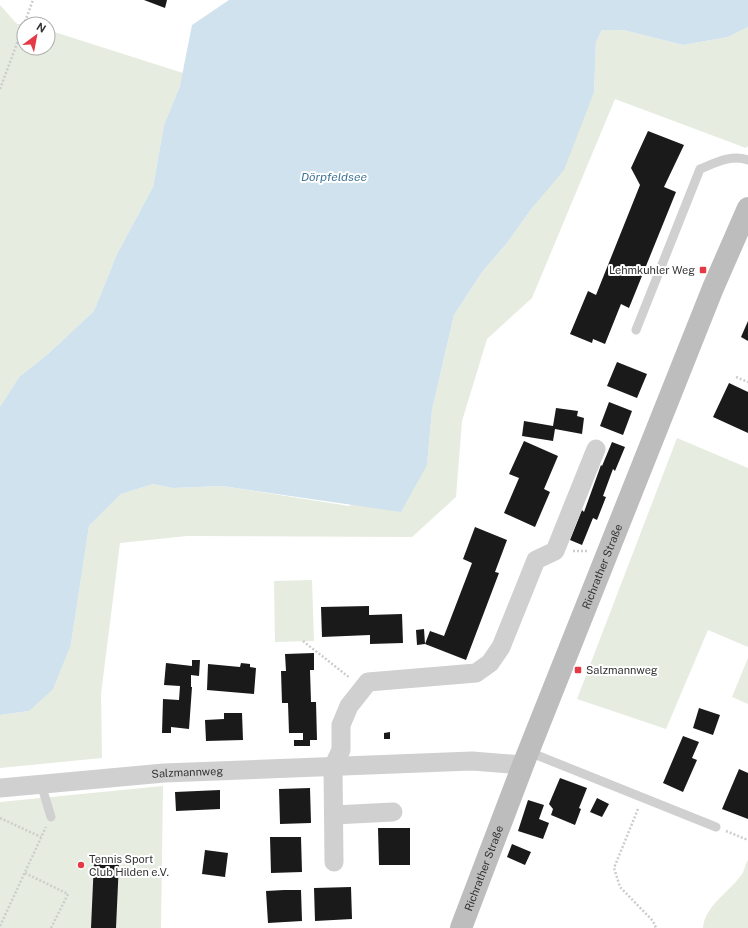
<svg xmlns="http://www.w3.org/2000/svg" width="748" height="928" font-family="'Public Sans',sans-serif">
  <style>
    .green { fill: #e6ecdf }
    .water { fill: #cfe2ee }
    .building { fill: #1a1a1a }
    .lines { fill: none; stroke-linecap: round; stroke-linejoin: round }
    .path { stroke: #cdcdcd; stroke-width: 2.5; stroke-dasharray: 2 2; stroke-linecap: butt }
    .service { stroke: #d0d0d0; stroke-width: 9 }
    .minor { stroke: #d0d0d0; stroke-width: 19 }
    .secondary { stroke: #bdbdbd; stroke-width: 22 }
    .poi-dot { fill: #e63946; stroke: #fff; stroke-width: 1.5 }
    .labels { text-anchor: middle; stroke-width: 4; stroke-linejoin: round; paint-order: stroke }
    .poi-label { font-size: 11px; fill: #333; stroke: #fff; text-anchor: start }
    .street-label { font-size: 11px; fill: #333; stroke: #fff }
    .water-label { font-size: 12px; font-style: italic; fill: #3f7597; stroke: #fff }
  </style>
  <rect width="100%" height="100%" fill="#fff"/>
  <path class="green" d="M 0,5 L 17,24 L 24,24 L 24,48 L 48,48 L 48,30 L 183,73 L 180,86 L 164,125 L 153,187 L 117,254 L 94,311 L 48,354 L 19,377 L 0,407 Z
    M 748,27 L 748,146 L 746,148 L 615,99 L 532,298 L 487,339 L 462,421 L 456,497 L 412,537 L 187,536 L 120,543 L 101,694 L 102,758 L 0,768 L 0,715 L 29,711 L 71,644 L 89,526 L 121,494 L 153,484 L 173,488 L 222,486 L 349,506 L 427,465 L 432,410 L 454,315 L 482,272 L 507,243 L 532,208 L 594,92 L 596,42 L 602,30 L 623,30 L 683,45 L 728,37 Z
    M 677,438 L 748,468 L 748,647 L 708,630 L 666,729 L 577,699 Z
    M 312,580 L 314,641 L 275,642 L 274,581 Z
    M 748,658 L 748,704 L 732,697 Z
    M 163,786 L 161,928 L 0,928 L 0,802 Z
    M 748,860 L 748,928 L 703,928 C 705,905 730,892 742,874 C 745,870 745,864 748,860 Z"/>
  <path class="water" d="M 229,0 L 748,0 L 748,27 L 728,37 L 683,45 L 623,30 L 602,30 L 596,42 L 594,92 L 564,170 L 532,208 L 507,243 L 482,272 L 454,315 L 432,410 L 427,465 L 401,512 L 222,486 L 173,488 L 153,484 L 121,494 L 89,526 L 71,644 L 53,689 L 29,711 L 0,715 L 0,407 L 19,377 L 48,354 L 94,311 L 117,254 L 153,187 L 164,125 L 180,86 L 192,25 Z"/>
  <path class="building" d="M 144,0 L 167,0 L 165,8 Z
    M 648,131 L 684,145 L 664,187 L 676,192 L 629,308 L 621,304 L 605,344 L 593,339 L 592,343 L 570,334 L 588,291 L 596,295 L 640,185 L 631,168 Z
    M 748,321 L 748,341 L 741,337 Z
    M 617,362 L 647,374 L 637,398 L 607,386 Z
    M 729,383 L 748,392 L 748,433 L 713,417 Z
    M 609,402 L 632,411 L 623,435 L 600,426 Z
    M 556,408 L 578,411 L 577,416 L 584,418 L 582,434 L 555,429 L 553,441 L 522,436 L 524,421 L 553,426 Z
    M 524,441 L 558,456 L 544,489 L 550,492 L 535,527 L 504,513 L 519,478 L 509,474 Z
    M 612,442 L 625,447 L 615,471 L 613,469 L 603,496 L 606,497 L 597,520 L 593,518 L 582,545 L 570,540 L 582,510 L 584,512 L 601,465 L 602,466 Z
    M 475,527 L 507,540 L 495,572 L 499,573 L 466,660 L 425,644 L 430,631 L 444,636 L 472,563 L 463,559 Z
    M 369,606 L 369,615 L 402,614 L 403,643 L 370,644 L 370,635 L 322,637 L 321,607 Z
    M 424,629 L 425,644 L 417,645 L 416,630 Z
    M 314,653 L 314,670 L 310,670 L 311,702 L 316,702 L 317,740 L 310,740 L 310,746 L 294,746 L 294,740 L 303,740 L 303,733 L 289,733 L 288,703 L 282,703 L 281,671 L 286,671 L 285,654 Z
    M 192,660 L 200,660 L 199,676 L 191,675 L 191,687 L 192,687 L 189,729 L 171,727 L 171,733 L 162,733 L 163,699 L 179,700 L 180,686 L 164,685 L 166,663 L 192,666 Z
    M 241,663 L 250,664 L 250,667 L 256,668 L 254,694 L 207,690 L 208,664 L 240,667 Z
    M 699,708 L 720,715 L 713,735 L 693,728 Z
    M 224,713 L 242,713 L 243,740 L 206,741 L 205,720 L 224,719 Z
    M 390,732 L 390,739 L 384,739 L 384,733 Z
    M 683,736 L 699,742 L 692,758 L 697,760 L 683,792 L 663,783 Z
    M 739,769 L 748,773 L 748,819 L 722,809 Z
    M 560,778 L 587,788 L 579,808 L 581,809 L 575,825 L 551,815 L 553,809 L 549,804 Z
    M 310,788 L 311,823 L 280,824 L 279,789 Z
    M 220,790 L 220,809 L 176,811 L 175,792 Z
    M 597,798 L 609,804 L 602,817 L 590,812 Z
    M 528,800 L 544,805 L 539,819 L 549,823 L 543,839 L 518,831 Z
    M 378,828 L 410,828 L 410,865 L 379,865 Z
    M 270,837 L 301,837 L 302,872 L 271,873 Z
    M 512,844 L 531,852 L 525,865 L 507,857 Z
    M 205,850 L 228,853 L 225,877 L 202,874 Z
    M 94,861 L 119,862 L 116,928 L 91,928 Z
    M 351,887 L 352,919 L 315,921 L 314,888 Z
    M 284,890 L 301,890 L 302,921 L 268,923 L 266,891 Z"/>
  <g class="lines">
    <path class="path" d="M 0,89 L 33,0
      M 736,377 L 748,382
      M 573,551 L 588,551
      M 303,641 L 350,678
      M 638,809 L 614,868 L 620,887 L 653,921 L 656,928
      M 0,818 L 41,837
      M 726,831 L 748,840
      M 25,873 L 68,894 L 51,928
      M 0,926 L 46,827"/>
    <path class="service" d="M 636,330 L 700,169 C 715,163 732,154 748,160
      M 529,752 L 716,827
      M 41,784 L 51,817"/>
    <g class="minor">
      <path id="s1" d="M 0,788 L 164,773 L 472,761 L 523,765"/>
      <path d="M 334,815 L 393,812"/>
      <path d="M 334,862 L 333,767 L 341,750 L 341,725 L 349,706 L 368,682 L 476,673 L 490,663 L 501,647 L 536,560 L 555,551 L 596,449"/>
    </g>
    <path class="secondary" id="s2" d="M 461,928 L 523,765 L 713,288 L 748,208"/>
  </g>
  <g class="poi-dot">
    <rect x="699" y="266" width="8" height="8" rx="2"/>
    <rect x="574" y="666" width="8" height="8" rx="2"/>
    <circle cx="81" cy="865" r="4"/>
  </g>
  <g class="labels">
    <g class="poi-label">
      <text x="695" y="274" text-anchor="end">Lehmkuhler Weg</text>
      <text x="586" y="674">Salzmannweg</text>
      <text x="89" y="863">Tennis Sport<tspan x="89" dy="13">Club Hilden e.V.</tspan></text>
    </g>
    <g class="street-label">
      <text dy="4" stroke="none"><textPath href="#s2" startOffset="388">Richrather Straße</textPath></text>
      <text dy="4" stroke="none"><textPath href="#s1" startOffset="188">Salzmannweg</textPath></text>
      <text dy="4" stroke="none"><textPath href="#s2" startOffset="64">Richrather Straße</textPath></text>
    </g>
    <g class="water-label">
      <text x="334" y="181">Dörpfeldsee</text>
    </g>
  </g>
  <g transform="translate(36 36) rotate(32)"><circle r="19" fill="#ffffff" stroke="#adadad"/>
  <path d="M0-3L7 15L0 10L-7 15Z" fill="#e63946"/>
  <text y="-6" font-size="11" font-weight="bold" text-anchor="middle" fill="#333333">N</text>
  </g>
</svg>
